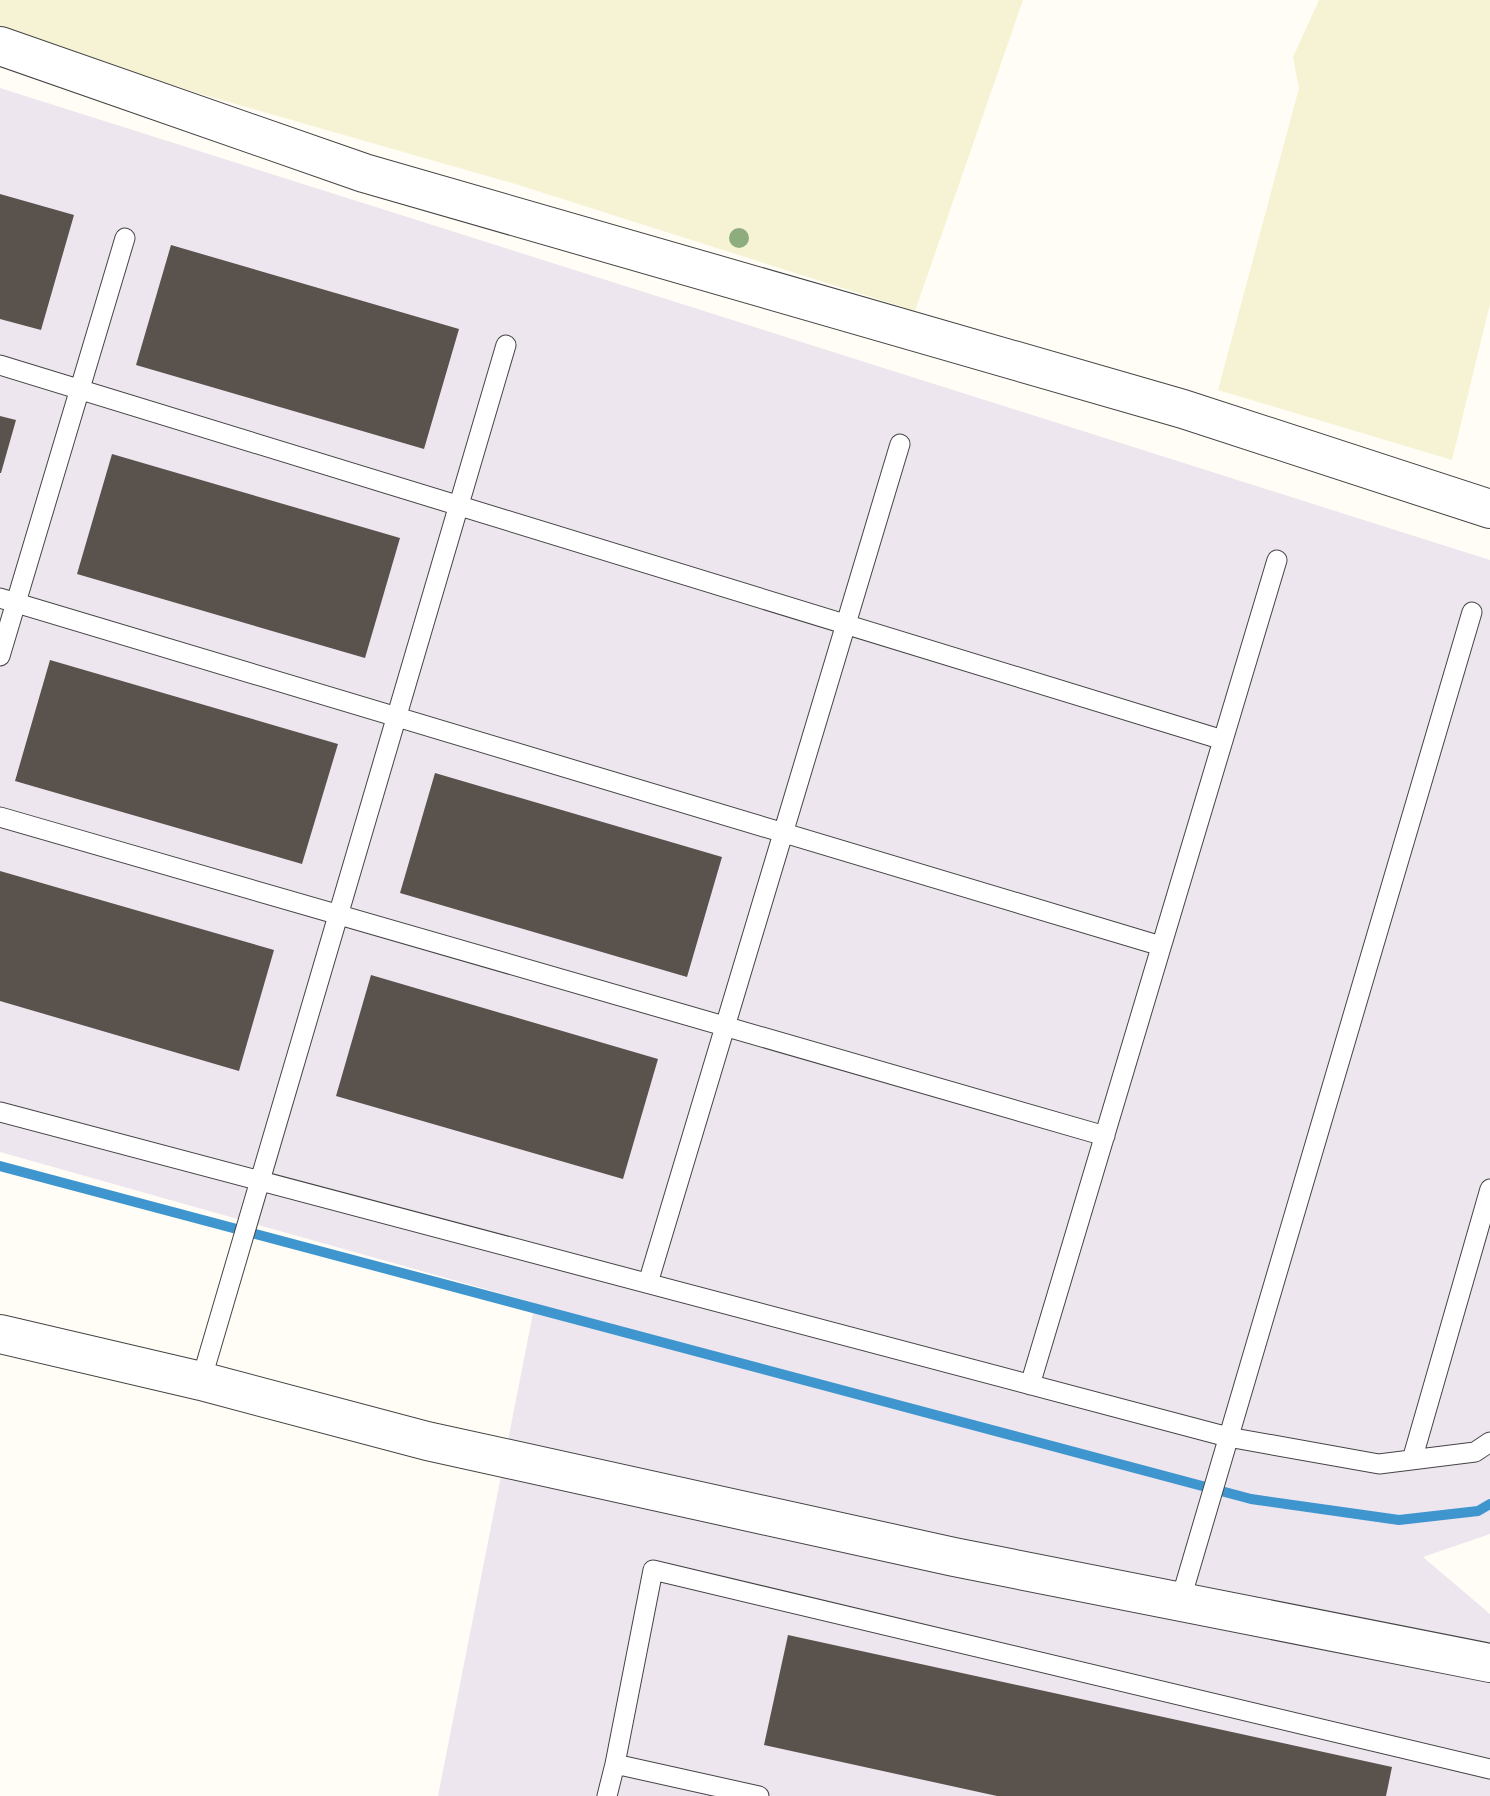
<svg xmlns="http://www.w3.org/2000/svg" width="1490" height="1796" font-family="'Times New Roman',serif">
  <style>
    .industrial { fill: #eee6ef }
    .farmland { fill: #f6f3d4 }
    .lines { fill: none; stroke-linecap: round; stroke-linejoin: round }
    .stream { stroke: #3f96cf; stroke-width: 10 }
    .building { fill: #5a524d }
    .lane-casing { stroke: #444; stroke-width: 21 }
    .street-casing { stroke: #444; stroke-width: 40 }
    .lane { stroke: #fff; stroke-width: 19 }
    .street { stroke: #fff; stroke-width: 38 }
    .tree { fill: #8dad7f }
  </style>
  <rect width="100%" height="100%" fill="#fffdf5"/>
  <path class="industrial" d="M 0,88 L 1490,560 L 1490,1534 L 1423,1557 L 1490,1614 L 1490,1796 L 438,1796 L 535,1303 L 0,1152 Z"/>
  <path class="farmland" d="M 0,0 L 1023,0 L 915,311 L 512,183 L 204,95 L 0,29 Z
    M 1319,0 L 1490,0 L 1490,304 L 1452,460 L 1218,390 L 1299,88 L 1293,57 Z"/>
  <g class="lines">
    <path class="stream" d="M 0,1166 L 1251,1499 L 1399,1520 L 1478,1511 L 1490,1504"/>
  </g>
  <path class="building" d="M 0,194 L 74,215 L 41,330 L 0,319 Z
    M 171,245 L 459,329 L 424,449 L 136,365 Z
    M 0,416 L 16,420 L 1,473 L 0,473 Z
    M 112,454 L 400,538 L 365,658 L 77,574 Z
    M 50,660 L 338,744 L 302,864 L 15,781 Z
    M 435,773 L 722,857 L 687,977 L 400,893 Z
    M 0,871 L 274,950 L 239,1071 L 0,1001 Z
    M 371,975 L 658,1059 L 623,1179 L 336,1096 Z
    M 788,1635 L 1392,1767 L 1386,1796 L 997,1796 L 764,1745 Z"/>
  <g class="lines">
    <defs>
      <path id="lane" d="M 0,365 L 1223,740
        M 0,598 L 1161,946
        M 0,656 L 125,238
        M 0,817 L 1105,1136
        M 0,1112 L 1228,1437 L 1379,1464 L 1475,1452 L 1490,1442
        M 648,1283 L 900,444
        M 201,1381 L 506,345
        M 1030,1385 L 1277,560
        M 1412,1460 L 1490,1189
        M 1180,1602 L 1472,612
        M 615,1764 L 653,1570 L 1490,1769
        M 607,1796 L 615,1764 L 759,1796"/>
      <path id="street" d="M 0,46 L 364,173 L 1183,409 L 1490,509
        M 0,1334 L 201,1381 L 427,1441 L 954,1557 L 1490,1663"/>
    </defs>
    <use href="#lane" class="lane-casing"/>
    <use href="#street" class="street-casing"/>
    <use href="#lane" class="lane"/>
    <use href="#street" class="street"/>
  </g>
  <circle class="tree" cx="739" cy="238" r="10"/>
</svg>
